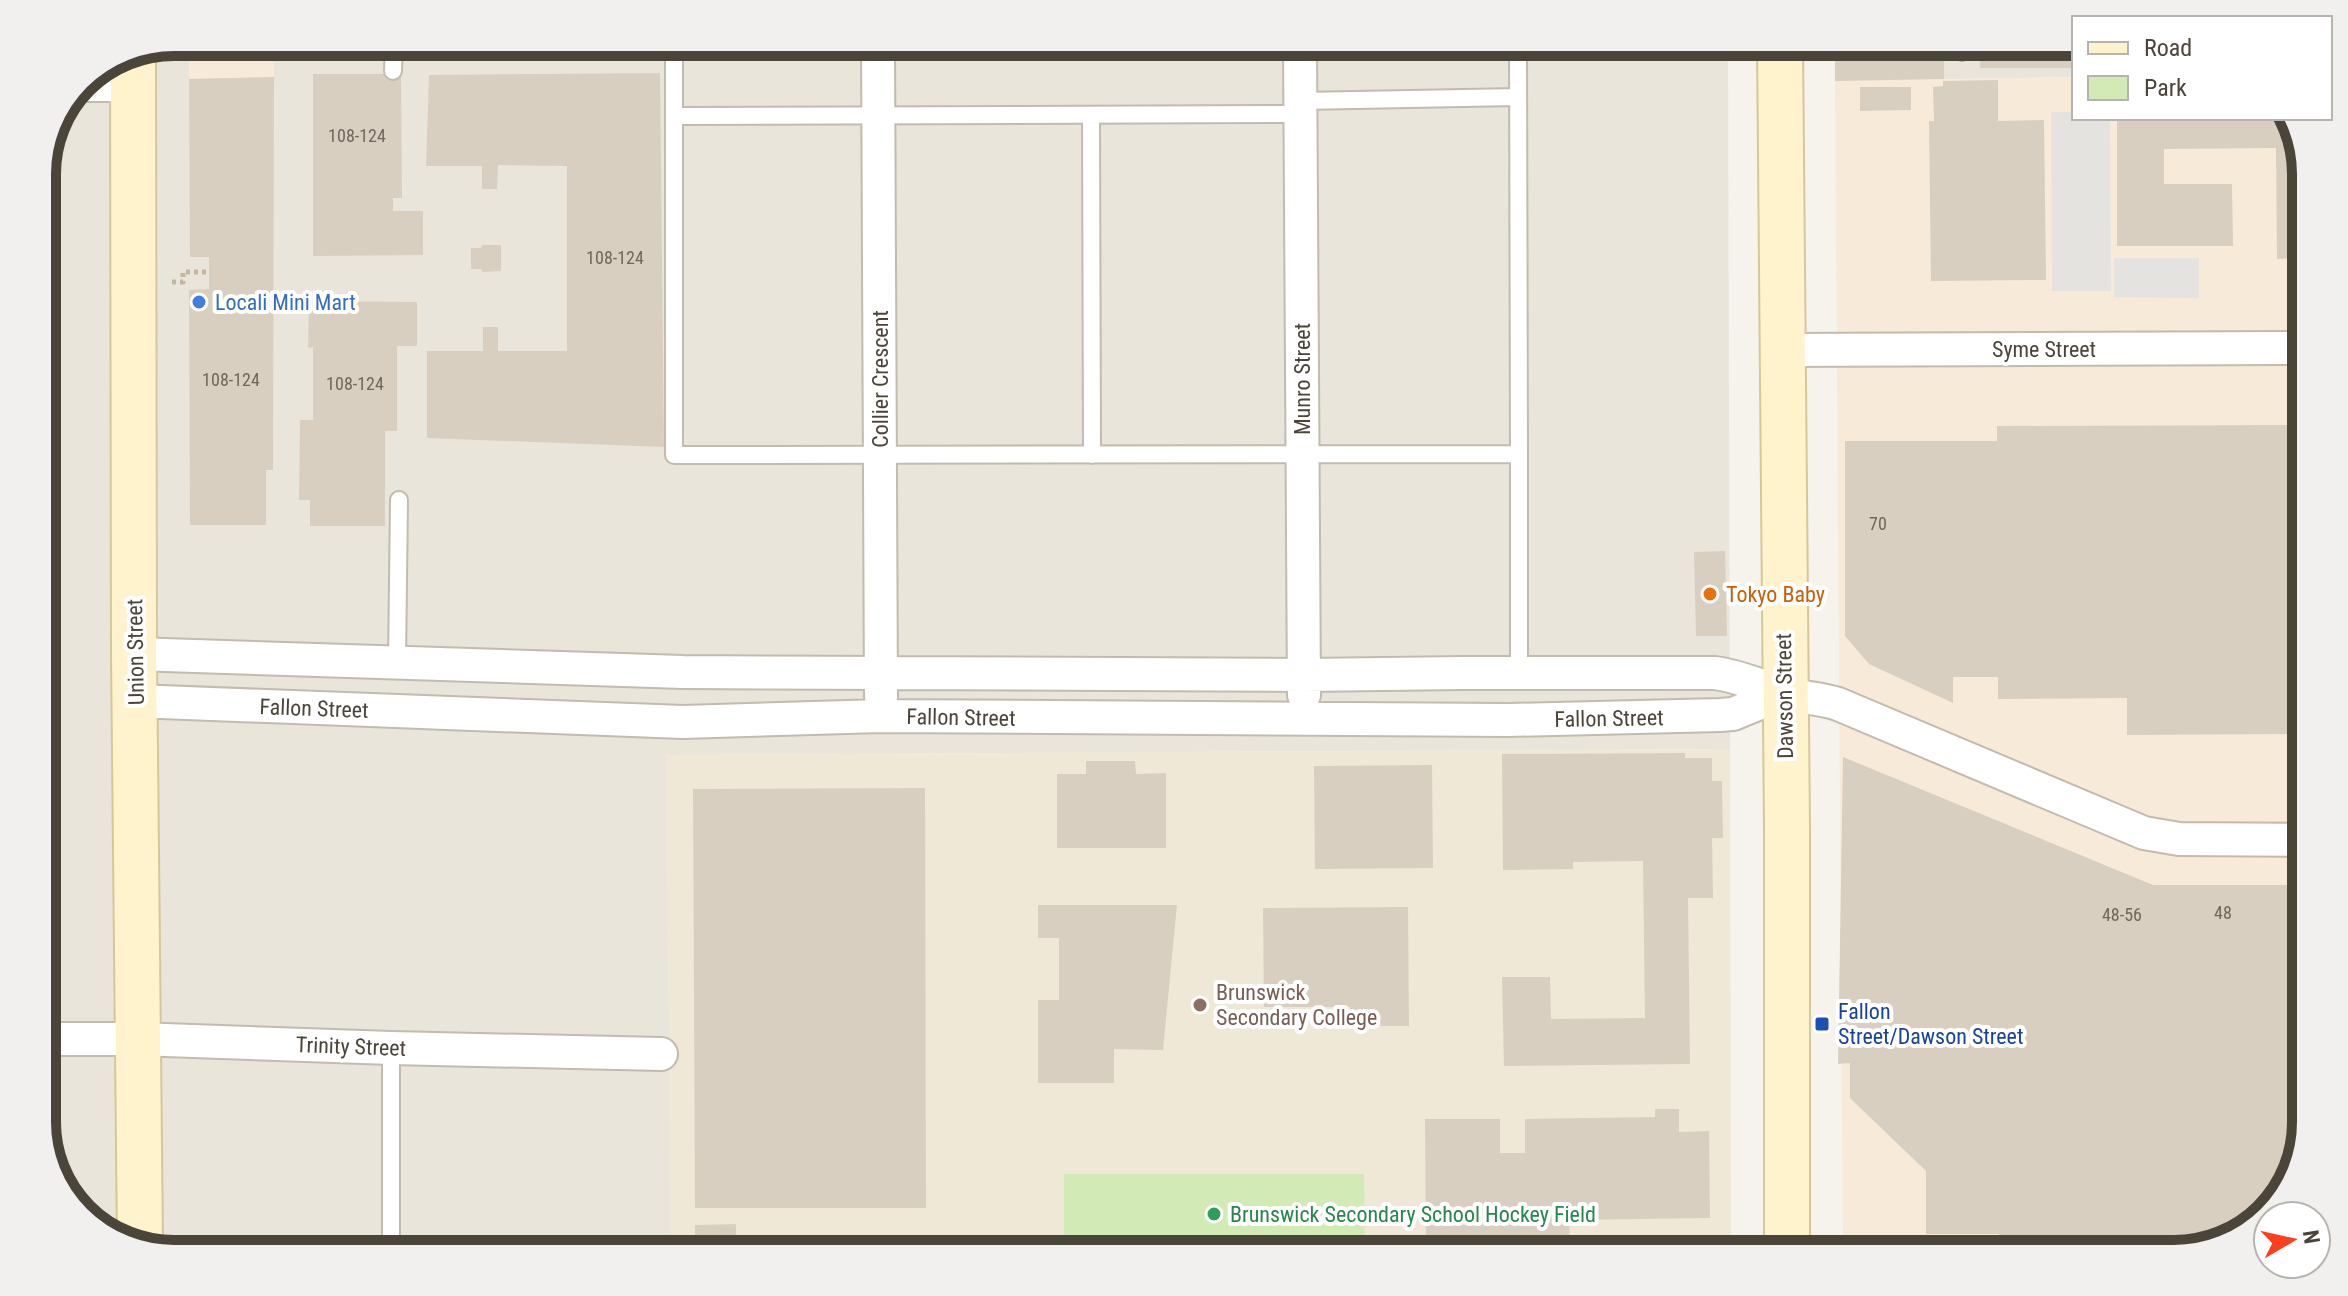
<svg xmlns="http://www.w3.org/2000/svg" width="2348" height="1296" font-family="'Roboto Condensed',sans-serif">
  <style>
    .residential { fill: #eae5da }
    .commercial { fill: #f7ead8 }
    .education { fill: #efe8d6 }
    .green { fill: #d2eab5 }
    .parking { fill: #e5e3e0 }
    .building { fill: #d8cfc1 }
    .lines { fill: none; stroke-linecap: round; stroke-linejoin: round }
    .lane-casing { stroke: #c2bbae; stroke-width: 20 }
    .street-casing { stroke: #c2bbae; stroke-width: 36 }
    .secondary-casing { stroke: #d6c79b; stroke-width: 48 }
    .path { stroke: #c4b79f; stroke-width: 5; stroke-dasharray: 4 4; stroke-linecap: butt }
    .lane { stroke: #fff; stroke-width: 16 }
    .street { stroke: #fff; stroke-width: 32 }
    .secondary { stroke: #fff3cd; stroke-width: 44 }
    .shop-dot { fill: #3f7fe0; stroke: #fff; stroke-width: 3 }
    .food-dot { fill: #e8710a; stroke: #fff; stroke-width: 3 }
    .education-dot { fill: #8d6e63; stroke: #fff; stroke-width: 3 }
    .transit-dot { fill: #1a4fb4; stroke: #fff; stroke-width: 3 }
    .leisure-dot { fill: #2e9e5b; stroke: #fff; stroke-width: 3 }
    .labels { text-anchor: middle; stroke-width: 8; stroke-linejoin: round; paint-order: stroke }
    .number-label { font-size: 18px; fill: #6e675b }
    .shop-label { font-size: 22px; fill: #366cbe; stroke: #fff; text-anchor: start }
    .street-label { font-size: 22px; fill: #4b4439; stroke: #fff }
    .food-label { font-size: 22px; fill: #c56008; stroke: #fff; text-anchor: start }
    .education-label { font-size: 22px; fill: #785e54; stroke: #fff; text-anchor: start }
    .transit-label { font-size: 22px; fill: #164399; stroke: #fff; text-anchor: start }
    .leisure-label { font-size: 22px; fill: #27864d; stroke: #fff; text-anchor: start }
    .rim { fill: none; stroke: #4b4439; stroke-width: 10 }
  </style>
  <rect width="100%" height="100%" fill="#f6f3ec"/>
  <path class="residential" d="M 174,42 L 1728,42 L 1730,749 L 667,755 L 671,1254 L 174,1254 L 109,1236 L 64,1195 L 42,1130 L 42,166 L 81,80 Z
    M 1835,42 L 2074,42 L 2074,77 L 1835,81 Z"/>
  <path class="commercial" d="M 189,42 L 274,42 L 274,77 L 189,79 Z
    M 2074,77 L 2074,118 L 2291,118 L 2306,166 L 2306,1122 L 2288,1187 L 2240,1236 L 2174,1254 L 1843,1254 L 1835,81 Z"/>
  <path class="education" d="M 1730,749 L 1731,1254 L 671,1254 L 666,755 Z"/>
  <path class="green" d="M 1064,1174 L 1364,1174 L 1365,1254 L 1064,1254 Z"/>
  <path class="parking" d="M 2051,112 L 2074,112 L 2074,118 L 2110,118 L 2111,291 L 2052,291 Z
    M 2114,258 L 2199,258 L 2199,298 L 2114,297 Z
    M 2290,403 L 2306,403 L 2306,450 L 2290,450 Z
    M 2291,728 L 2306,728 L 2306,792 L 2292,792 Z"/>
  <path class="building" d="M 1835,42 L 1944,42 L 1944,79 L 1835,81 Z
    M 1980,42 L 2074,42 L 2074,68 L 1980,68 Z
    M 660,73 L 664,447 L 427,438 L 427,351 L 483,351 L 483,327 L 498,327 L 498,351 L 567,351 L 567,166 L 498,165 L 497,189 L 482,189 L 482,166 L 426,166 L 429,75 Z
    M 313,74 L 401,74 L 402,198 L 393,198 L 393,211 L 423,211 L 423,255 L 313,256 Z
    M 274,77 L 273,470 L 266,470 L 266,525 L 190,525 L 189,290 L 209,289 L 209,257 L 190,257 L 189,79 Z
    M 1998,80 L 1998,121 L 2044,120 L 2046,280 L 1931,281 L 1929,121 L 1934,121 L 1933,87 L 1943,86 L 1943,81 Z
    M 1860,87 L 1911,87 L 1911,110 L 1860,111 Z
    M 2117,118 L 2291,118 L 2306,166 L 2306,258 L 2277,259 L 2276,148 L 2164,149 L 2164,184 L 2232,184 L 2233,246 L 2117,246 Z
    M 482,245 L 501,245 L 501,271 L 482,272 L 481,269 L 471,269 L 471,248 L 481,248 Z
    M 309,301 L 417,302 L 417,346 L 397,346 L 397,431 L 385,431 L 385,526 L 310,526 L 310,500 L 299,500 L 300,420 L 313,420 L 313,347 L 308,348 Z
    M 2290,425 L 2290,450 L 2306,450 L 2306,728 L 2291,728 L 2292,734 L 2127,735 L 2127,698 L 1998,699 L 1998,677 L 1953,677 L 1953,703 L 1869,664 L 1845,636 L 1845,441 L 1997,441 L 1997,426 Z
    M 1725,551 L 1727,636 L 1696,636 L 1694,552 Z
    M 1685,753 L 1685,758 L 1712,758 L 1712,781 L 1722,781 L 1723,838 L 1712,838 L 1713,898 L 1688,898 L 1690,1064 L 1504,1066 L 1502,977 L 1550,977 L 1551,1019 L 1645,1018 L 1643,861 L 1573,862 L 1573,869 L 1503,870 L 1502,754 Z
    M 1843,757 L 2153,885 L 2306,885 L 2306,1122 L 2288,1187 L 2240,1236 L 2174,1254 L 1999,1254 L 1999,1234 L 1926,1234 L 1926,1171 L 1850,1098 L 1850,1063 L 1838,1064 Z
    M 1086,761 L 1135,761 L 1136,774 L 1166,773 L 1166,848 L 1057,848 L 1057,774 L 1086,774 Z
    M 1432,765 L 1433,868 L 1315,869 L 1314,766 Z
    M 925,788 L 926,1208 L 695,1208 L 693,789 Z
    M 1038,905 L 1177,905 L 1163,1050 L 1114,1049 L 1114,1083 L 1038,1083 L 1038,1000 L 1059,1000 L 1059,938 L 1038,938 Z
    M 1408,907 L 1409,1026 L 1350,1026 L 1350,1007 L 1264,1007 L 1263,908 Z
    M 1655,1109 L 1679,1109 L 1679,1132 L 1709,1131 L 1710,1218 L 1569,1220 L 1570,1254 L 1426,1254 L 1425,1119 L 1500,1119 L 1500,1153 L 1525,1153 L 1525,1119 L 1655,1117 Z
    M 736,1224 L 736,1254 L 695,1254 L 695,1225 Z"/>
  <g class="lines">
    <defs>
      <path id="lane" d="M 674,42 L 674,455 L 1519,454 L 1518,42
        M 393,71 L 394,42
        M 1300,101 L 1518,97
        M 1091,115 L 1092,455
        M 675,116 L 1300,114
        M 397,664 L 399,500
        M 1519,674 L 1519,454
        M 391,1254 L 391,1048"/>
      <path id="street" d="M 878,42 L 881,697
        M 1300,42 L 1304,695
        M 79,85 L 132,85
        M 1781,350 L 2306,348
        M 134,654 L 683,672 L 1304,675 L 1463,673 L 1715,673 C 1739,676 1759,686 1782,692 C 1800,698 1819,698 1838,704 L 2144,833 L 2179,839 L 2306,840
        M 135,701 L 683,722 L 881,716 L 1509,720 L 1720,715 L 1733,714 L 1784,693
        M 42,1039 L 137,1039 L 391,1048 L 661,1054"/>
      <path id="secondary" d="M 1780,42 L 1787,830 L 1787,1254
        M 133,59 L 134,654 L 140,1245"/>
    </defs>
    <use href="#lane" class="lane-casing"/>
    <use href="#street" class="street-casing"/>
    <use href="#secondary" class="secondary-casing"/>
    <path class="path" d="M 1962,42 L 1962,65
      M 172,282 L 183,282 L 183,272 L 209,272"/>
    <use href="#lane" class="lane"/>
    <use href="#street" class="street"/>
    <use href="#secondary" class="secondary"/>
  </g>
  <circle class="shop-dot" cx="199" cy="302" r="8"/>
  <circle class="food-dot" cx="1710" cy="594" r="8"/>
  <circle class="education-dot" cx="1200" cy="1005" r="8"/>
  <rect class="transit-dot" x="1814" y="1016" width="16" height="16" rx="4"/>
  <circle class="leisure-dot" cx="1214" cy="1214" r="8"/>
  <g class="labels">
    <g class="number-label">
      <text x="357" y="142">108-124</text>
      <text x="615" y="264">108-124</text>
      <text x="231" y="386">108-124</text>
      <text x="355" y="390">108-124</text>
      <text x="1878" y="530">70</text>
      <text x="2223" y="919">48</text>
      <text x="2122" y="921">48-56</text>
    </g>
    <g class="shop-label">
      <text x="215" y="310">Locali Mini Mart</text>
    </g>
    <g class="street-label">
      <text x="2044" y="357">Syme Street</text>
      <text transform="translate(880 379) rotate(-90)" y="8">Collier Crescent</text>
      <text transform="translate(1302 379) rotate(-90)" y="8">Munro Street</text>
      <text transform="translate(135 652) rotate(-91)" y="8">Union Street</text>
      <text transform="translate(1784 696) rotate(-91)" y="8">Dawson Street</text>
      <text transform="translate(314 708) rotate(2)" y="8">Fallon Street</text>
      <text transform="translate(961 717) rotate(1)" y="8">Fallon Street</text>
      <text transform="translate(1609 718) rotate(-1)" y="8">Fallon Street</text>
      <text transform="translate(351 1046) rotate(2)" y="8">Trinity Street</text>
    </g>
    <g class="food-label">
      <text x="1726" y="602">Tokyo Baby</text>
    </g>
    <g class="education-label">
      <text x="1216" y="1000">Brunswick<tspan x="1216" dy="25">Secondary College</tspan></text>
    </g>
    <g class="transit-label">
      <text x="1838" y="1019">Fallon<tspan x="1838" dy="25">Street/Dawson Street</tspan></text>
    </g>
    <g class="leisure-label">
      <text x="1230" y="1222">Brunswick Secondary School Hockey Field</text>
    </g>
  </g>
  <path d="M0 0H2348V1296H0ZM174 56H2174A118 118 0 0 1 2292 174V1122A118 118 0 0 1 2174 1240H174A118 118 0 0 1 56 1122V174A118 118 0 0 1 174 56Z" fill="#f1f0ef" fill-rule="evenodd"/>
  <path class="rim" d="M174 56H2174A118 118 0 0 1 2292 174V1122A118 118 0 0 1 2174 1240H174A118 118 0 0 1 56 1122V174A118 118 0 0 1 174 56Z"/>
  <rect x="2072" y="16" width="260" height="104" fill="#ffffff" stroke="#b7b4b0" stroke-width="2"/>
  <rect x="2088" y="42" width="40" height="12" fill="#fff3cd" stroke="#b7b4b0" stroke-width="2"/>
  <text x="2144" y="56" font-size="24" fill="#4b4439">Road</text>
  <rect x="2088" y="76" width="40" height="24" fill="#d2eab5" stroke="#b7b4b0" stroke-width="2"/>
  <text x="2144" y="96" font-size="24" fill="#4b4439">Park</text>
  <g transform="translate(2292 1240) rotate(81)"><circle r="38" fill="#ffffff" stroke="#b7b4b0" stroke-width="2"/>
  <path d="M0-6L14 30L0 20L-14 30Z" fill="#fc3f1d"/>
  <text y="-12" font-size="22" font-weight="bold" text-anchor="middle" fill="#4b4439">N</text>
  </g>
</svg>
